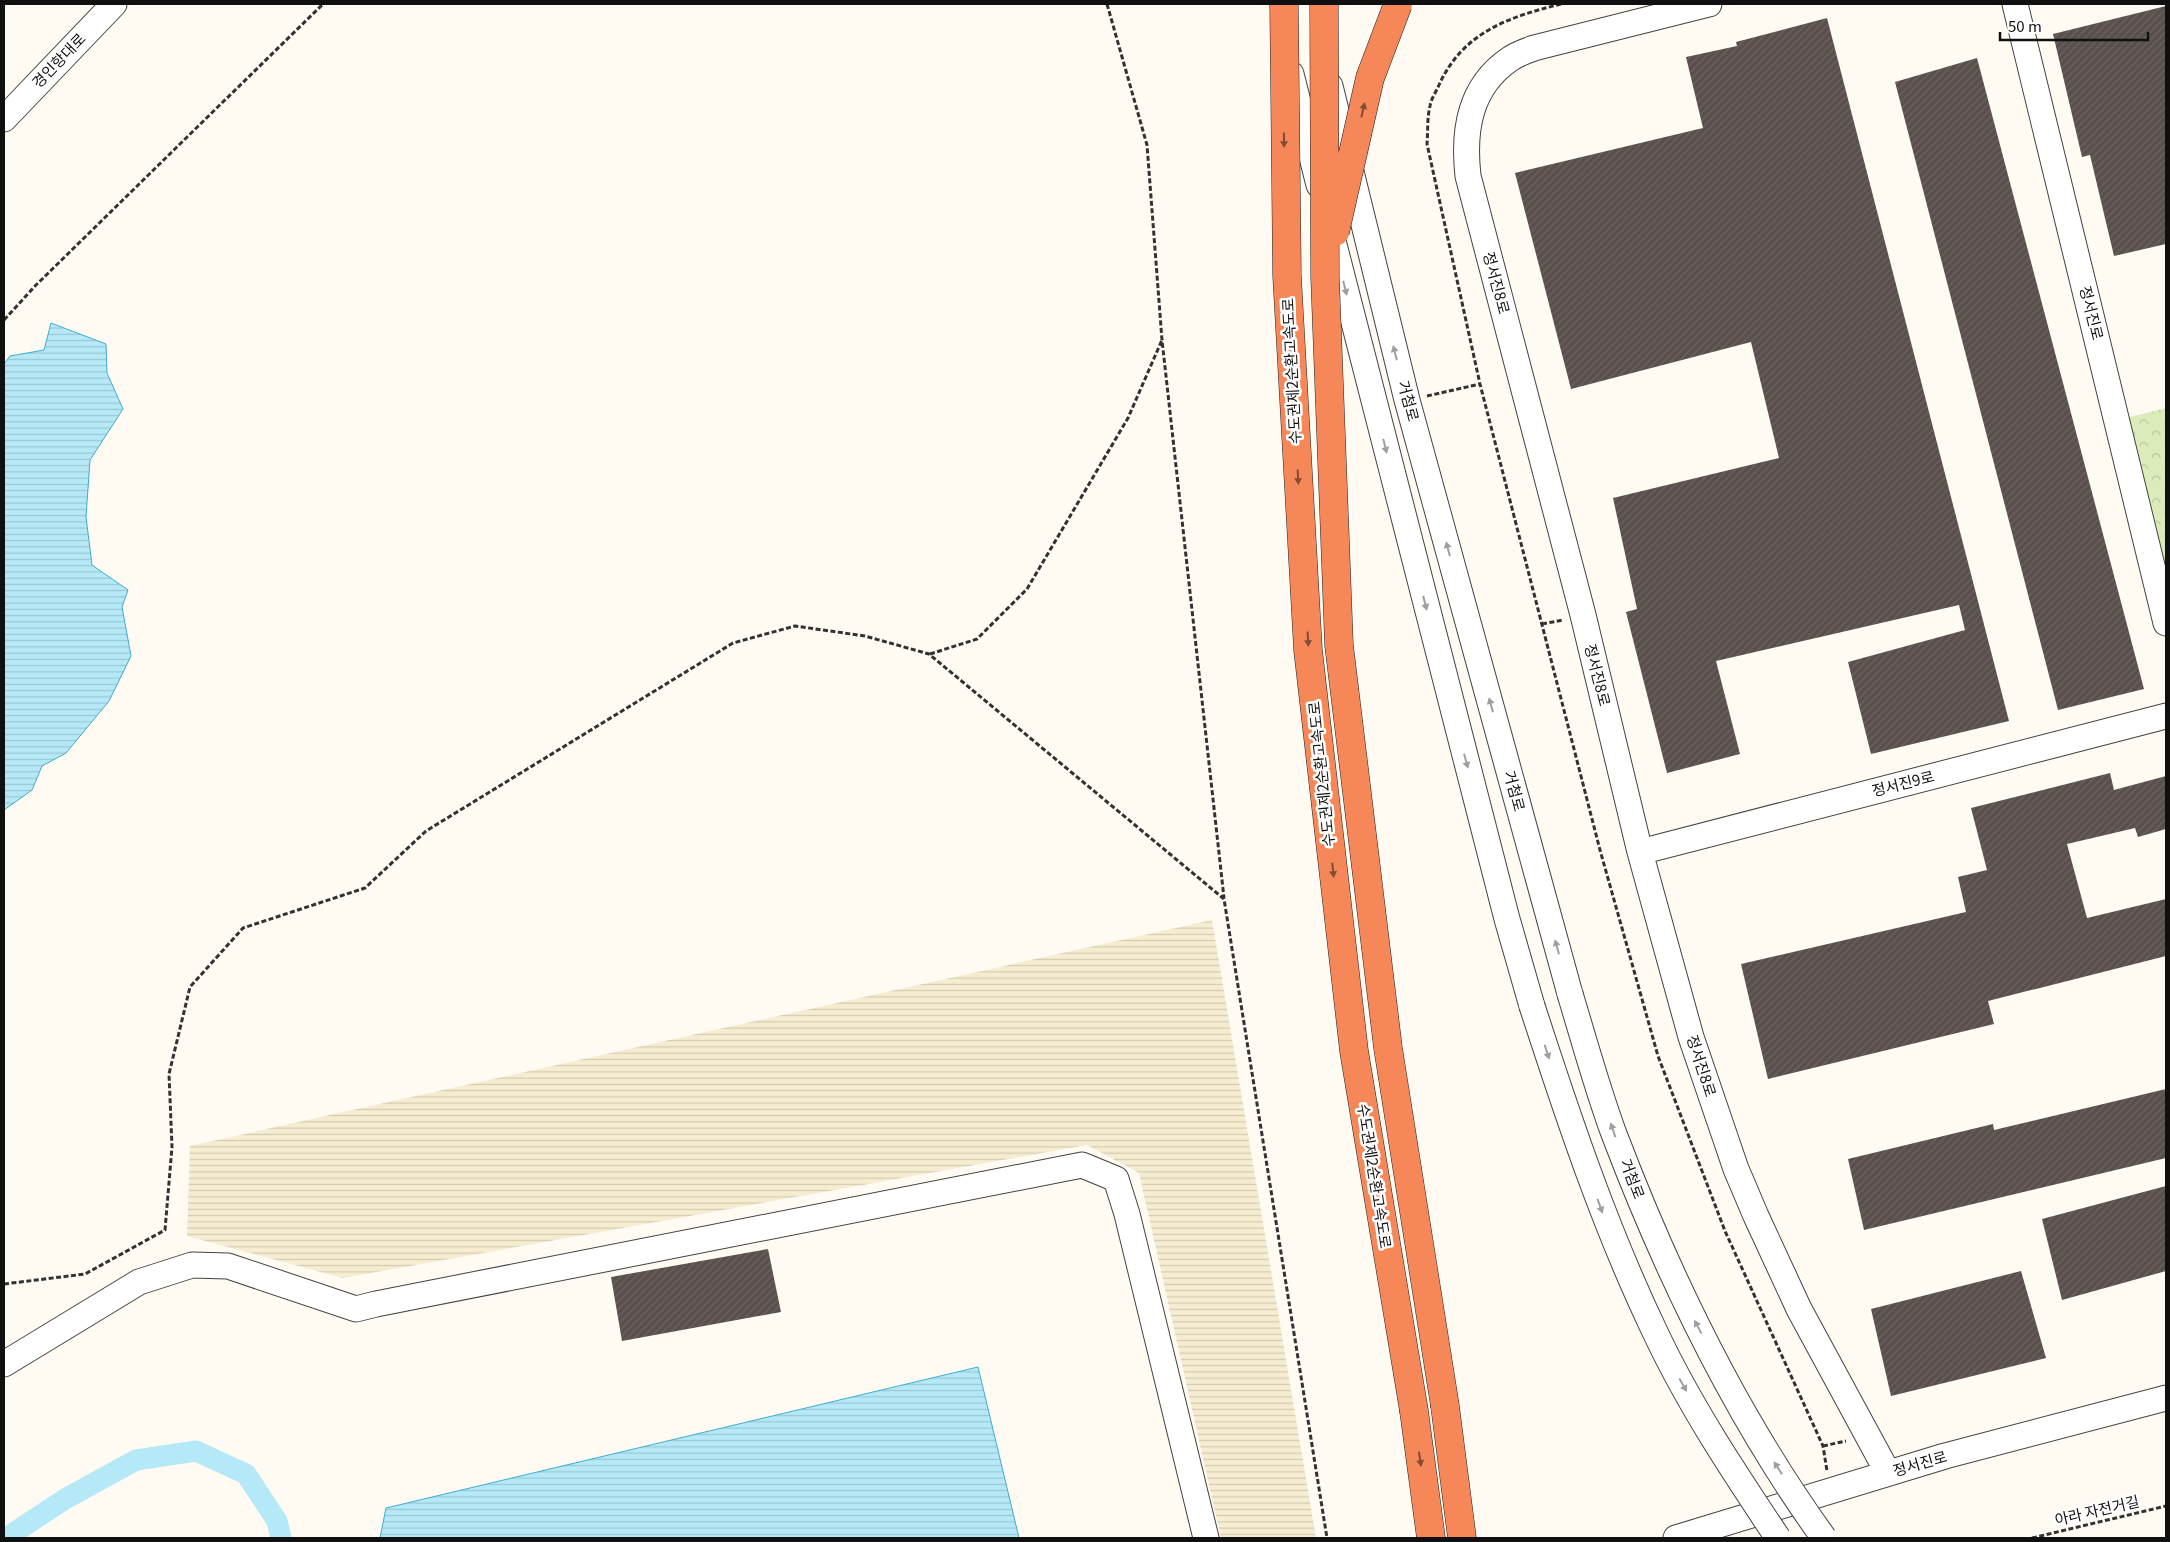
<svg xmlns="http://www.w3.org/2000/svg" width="2170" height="1542" font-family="Georgia,'Noto Sans KR',serif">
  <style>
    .farmland { fill: url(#farmland-rules) }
    .park { fill: url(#park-crowns) }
    .water { fill: url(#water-rules); stroke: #3cadd0 }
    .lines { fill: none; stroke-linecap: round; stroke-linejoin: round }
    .canal { stroke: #b6e9f7; stroke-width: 21 }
    .building { fill: url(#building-hatch) }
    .minor-casing { stroke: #434343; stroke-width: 27 }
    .highway-casing { stroke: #212121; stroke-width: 29 }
    .path { stroke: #323232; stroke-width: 3; stroke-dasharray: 5 2.5; stroke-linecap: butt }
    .minor { stroke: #fff; stroke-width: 25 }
    .highway { stroke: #f68759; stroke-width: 28 }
    .minor-bridge-casing { stroke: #434343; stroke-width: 27; stroke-linecap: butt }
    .highway-bridge-casing { stroke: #212121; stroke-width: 29; stroke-linecap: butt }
    .minor-bridge { stroke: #fff; stroke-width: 25 }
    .highway-bridge { stroke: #f68759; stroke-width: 28 }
    .oneway { fill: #834c34 }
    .oneway2 { fill: #9f9f9f }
    .labels { text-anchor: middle; stroke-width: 5; stroke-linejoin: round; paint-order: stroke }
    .street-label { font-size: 15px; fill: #101010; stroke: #fff }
  </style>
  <defs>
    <pattern id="farmland-rules" width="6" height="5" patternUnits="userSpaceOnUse" patternTransform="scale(1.25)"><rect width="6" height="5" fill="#f6edd1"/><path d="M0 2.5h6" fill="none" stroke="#d2cab2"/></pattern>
    <pattern id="park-crowns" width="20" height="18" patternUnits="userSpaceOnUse" patternTransform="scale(1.25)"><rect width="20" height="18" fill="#dbebba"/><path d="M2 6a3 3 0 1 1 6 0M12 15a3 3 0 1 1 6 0" fill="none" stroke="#bbc89f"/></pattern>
    <pattern id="water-rules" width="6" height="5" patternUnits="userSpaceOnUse" patternTransform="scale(1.25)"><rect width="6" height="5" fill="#b6e9f7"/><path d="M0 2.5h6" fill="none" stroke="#9bc7d3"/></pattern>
    <pattern id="building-hatch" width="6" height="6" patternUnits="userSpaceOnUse" patternTransform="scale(1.25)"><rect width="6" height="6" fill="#594f4c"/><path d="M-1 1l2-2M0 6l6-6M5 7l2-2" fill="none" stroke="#6c6461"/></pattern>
  </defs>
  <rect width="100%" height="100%" fill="#fffaf2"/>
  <path class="farmland" d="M 1212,920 L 1316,1538 L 1221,1538 L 1139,1173 L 1087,1145 L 343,1278 L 187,1236 L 190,1146 Z"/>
  <path class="park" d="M 2166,408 L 2166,583 L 2126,418 Z"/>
  <path class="water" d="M 51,323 L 106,344 L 107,373 L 123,409 L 90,460 L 86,517 L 92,565 L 128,590 L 122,607 L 131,656 L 109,701 L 66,753 L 42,766 L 32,790 L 4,810 L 4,364 L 10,356 L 44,350 Z
    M 978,1367 L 1019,1538 L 380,1538 L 386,1508 Z"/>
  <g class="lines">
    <path class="canal" d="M 6,1538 L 65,1499 L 136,1460 L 196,1451 L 246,1474 L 277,1521 L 281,1538"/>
  </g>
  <path class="building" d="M 2166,6 L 2166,244 L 2114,256 L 2090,155 L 2082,157 L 2053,34 Z
    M 1827,18 L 2009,721 L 1871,754 L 1848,662 L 1965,630 L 1959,605 L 1716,661 L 1740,754 L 1667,773 L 1626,612 L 1637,609 L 1613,498 L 1779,458 L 1751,342 L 1571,389 L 1515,173 L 1703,128 L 1686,57 L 1737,46 L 1736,42 Z
    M 1977,58 L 2144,689 L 2058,710 L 1895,82 Z
    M 2110,773 L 2114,790 L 2166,776 L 2166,829 L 2138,837 L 2135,828 L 2067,844 L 2087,918 L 2166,899 L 2166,956 L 1988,1001 L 1994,1024 L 1768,1079 L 1741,964 L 1966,912 L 1958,877 L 1987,870 L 1971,808 Z
    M 2166,1089 L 2166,1158 L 1864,1230 L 1848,1159 L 1993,1124 L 1994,1130 Z
    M 2166,1186 L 2166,1271 L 2062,1300 L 2042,1219 Z
    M 768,1249 L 781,1312 L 622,1341 L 611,1277 Z
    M 2021,1271 L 2046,1358 L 1891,1396 L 1871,1309 Z"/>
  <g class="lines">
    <defs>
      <path id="minor" d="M 1709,4 L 1534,48 C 1526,51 1517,54 1510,59 C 1469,87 1463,131 1468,176 L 1583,615 L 1640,852 L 1691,1037 L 1736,1169 L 1756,1216 L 1799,1309 L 1888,1473
        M 2015,4 L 2166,623
        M 1291,74 L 1319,185
        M 1330,86 L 1407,400 L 1570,994
        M 4,119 L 114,4
        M 1330,229 L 1507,919 L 1532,1006
        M 1640,852 L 2166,716
        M 4,1364 L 139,1282 L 192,1265 L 228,1266 L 356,1309 L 376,1304 L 1082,1165 L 1116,1179 L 1127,1214 L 1206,1538
        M 1676,1538 L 1945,1456 L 2166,1398"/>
      <path id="highway" d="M 1445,1406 L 1462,1538
        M 1414,1411 L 1431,1538"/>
    </defs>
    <use href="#minor" class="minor-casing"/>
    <use href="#highway" class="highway-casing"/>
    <path class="path" d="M 1107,4 L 1147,145 L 1162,340 L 1224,898
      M 1561,4 C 1509,17 1463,32 1439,85 C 1436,92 1431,99 1430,106 C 1427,118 1428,132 1427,144 L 1480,384 L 1600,850 L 1658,1056 L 1725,1231 L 1823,1446 L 1827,1471
      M 4,320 L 36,285 L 323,4
      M 1427,396 L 1480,384
      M 1542,624 L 1563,620
      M 930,654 L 977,639 L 1027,589 L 1128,418 L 1162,340
      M 4,1284 L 85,1274 L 165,1230 L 172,1147 L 169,1074 L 190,987 L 243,928 L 365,888 L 426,831 L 733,643 L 795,626 L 865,636 L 929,654 L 1224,899 L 1327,1538
      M 1823,1446 L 1846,1441
      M 2032,1538 L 2166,1506"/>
    <use href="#minor" class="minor"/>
    <use href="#highway" class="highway"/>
    <defs>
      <path id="minor-bridge" d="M 1570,994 C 1584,1040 1597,1088 1614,1134 C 1668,1276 1735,1415 1824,1538
        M 1532,1006 C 1568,1117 1605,1228 1656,1334 C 1690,1406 1734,1472 1778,1538"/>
      <path id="highway-bridge" d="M 1284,4 L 1287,276 L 1308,650 L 1354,1051 L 1414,1411
        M 1324,4 L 1325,277 L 1339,645 L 1388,1048 L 1445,1406
        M 1335,232 L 1370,78 L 1398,4"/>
    </defs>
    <use href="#minor-bridge" class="minor-bridge-casing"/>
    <use href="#highway-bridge" class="highway-bridge-casing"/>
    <use href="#minor-bridge" class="minor-bridge"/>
    <use href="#highway-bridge" class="highway-bridge"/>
  </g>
  <defs><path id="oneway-solid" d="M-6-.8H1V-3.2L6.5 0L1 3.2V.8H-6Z" transform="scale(1.25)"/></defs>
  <g class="oneway">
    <use href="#oneway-solid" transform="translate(1363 110) rotate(-77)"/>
    <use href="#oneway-solid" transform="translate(1284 140) rotate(89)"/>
    <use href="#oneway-solid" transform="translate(1298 477) rotate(87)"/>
    <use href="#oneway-solid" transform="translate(1308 639) rotate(87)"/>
    <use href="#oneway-solid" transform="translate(1333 870) rotate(84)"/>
    <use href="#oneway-solid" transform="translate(1420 1459) rotate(82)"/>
  </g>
  <g class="oneway2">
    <use href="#oneway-solid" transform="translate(1345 288) rotate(76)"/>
    <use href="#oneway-solid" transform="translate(1395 353) rotate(-104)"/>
    <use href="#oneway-solid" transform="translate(1385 446) rotate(76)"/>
    <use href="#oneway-solid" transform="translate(1448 549) rotate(-105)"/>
    <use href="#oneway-solid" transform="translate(1425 603) rotate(76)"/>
    <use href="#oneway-solid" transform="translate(1491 705) rotate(-105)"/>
    <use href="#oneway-solid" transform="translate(1466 761) rotate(75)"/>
    <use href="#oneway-solid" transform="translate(1557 947) rotate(-105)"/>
    <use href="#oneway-solid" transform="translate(1547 1052) rotate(72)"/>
    <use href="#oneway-solid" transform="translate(1613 1130) rotate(-109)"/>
    <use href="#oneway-solid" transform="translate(1600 1206) rotate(70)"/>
    <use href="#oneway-solid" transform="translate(1698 1327) rotate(-118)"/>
    <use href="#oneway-solid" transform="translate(1683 1385) rotate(61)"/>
    <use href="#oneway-solid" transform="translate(1778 1468) rotate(-123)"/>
  </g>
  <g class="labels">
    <g class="street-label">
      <text transform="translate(59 61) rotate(-46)" y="5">경인항대로</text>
      <text transform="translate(1496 283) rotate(75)" y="5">정서진8로</text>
      <text transform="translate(2091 313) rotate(76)" y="5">정서진로</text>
      <text transform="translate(1292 371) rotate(-93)" y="5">수도권제2순환고속도로</text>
      <text transform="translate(1408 401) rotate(75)" y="5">거첨로</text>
      <text transform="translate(1597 675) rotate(76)" y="5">정서진8로</text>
      <text transform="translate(1322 774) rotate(-96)" y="5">수도권제2순환고속도로</text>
      <text transform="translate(1903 784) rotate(-14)" y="5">정서진9로</text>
      <text transform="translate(1514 791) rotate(75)" y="5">거첨로</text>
      <text transform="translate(1701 1066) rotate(72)" y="5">정서진8로</text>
      <text transform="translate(1374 1176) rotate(81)" y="5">수도권제2순환고속도로</text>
      <text transform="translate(1632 1179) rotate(69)" y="5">거첨로</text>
      <text transform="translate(1920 1464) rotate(-16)" y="5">정서진로</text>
      <text transform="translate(2097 1511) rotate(-13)" y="5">아라 자전거길</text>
    </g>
  </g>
  <rect width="2170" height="1542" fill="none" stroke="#101010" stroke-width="10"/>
  <path d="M2000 32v8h148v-8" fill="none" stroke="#101010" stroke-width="2.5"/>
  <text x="2008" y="32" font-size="15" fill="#101010" stroke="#ffffff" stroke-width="4" paint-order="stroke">50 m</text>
</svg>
